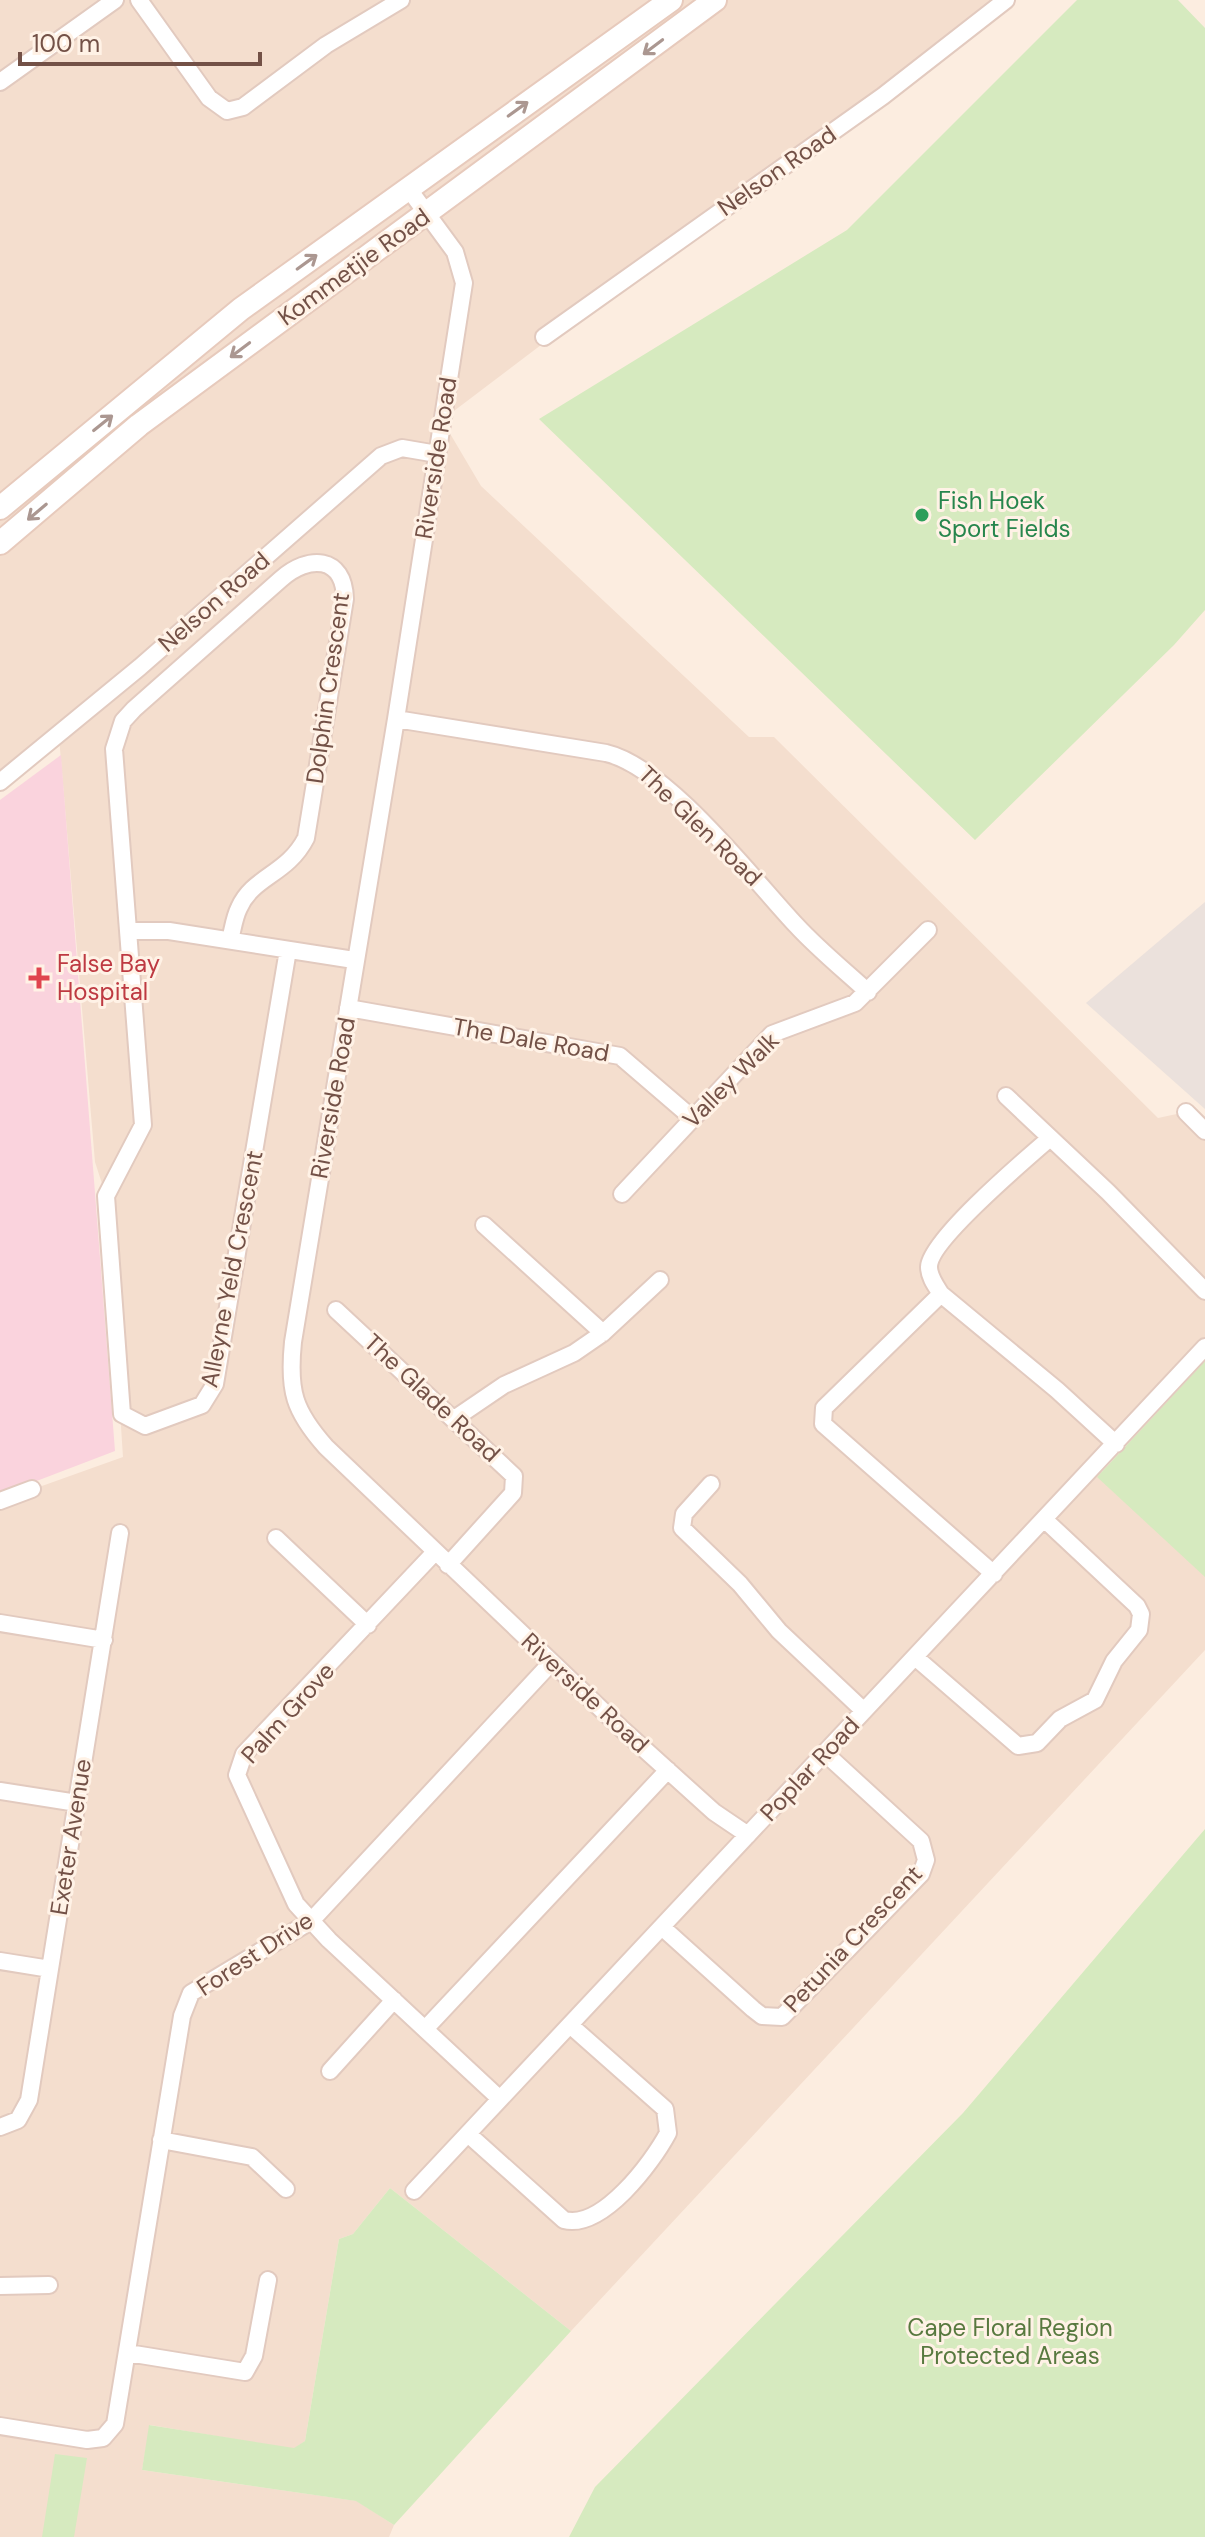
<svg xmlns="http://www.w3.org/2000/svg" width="1205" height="2537" font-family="'DM Sans',sans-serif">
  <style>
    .residential { fill: #f4dece }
    .industrial { fill: #ebe1dc }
    .medical { fill: #fad3dd }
    .green { fill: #d6eabf }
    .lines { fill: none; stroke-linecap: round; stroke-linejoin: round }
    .street-casing { stroke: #e2cabf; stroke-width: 20 }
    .secondary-casing { stroke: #e7cabc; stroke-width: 26 }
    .street { stroke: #fff; stroke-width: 16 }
    .secondary { stroke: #fff; stroke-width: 22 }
    .oneway { stroke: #ab9791 }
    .leisure-dot { fill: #2e9e5b; stroke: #fff2e6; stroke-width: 3 }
    .health-dot { fill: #e0444e; stroke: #fff2e6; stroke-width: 3 }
    .labels { text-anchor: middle; stroke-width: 6; stroke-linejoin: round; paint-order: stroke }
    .street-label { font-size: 24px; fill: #735147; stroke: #fff2e6 }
    .leisure-label { font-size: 24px; fill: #27864d; stroke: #fff2e6; text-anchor: start }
    .health-label { font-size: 24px; fill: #be3a42; stroke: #fff2e6; text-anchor: start }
    .park-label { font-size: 24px; fill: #58793f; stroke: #fff2e6 }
  </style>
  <rect width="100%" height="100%" fill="#fcede0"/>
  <path class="residential" d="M 0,0 L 1006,0 L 544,337 L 541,345 L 442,420 L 481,486 L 749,737 L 774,737 L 1158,1118 L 1186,1112 L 1205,1131 L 1205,1347 L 1095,1466 L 1205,1568 L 1205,1650 L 571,2331 L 390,2188 L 353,2234 L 339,2239 L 305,2441 L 294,2449 L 150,2425 L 142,2470 L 357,2501 L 394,2525 L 389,2537 L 0,2537 L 0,1501 L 123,1457 L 106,1196 L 95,1162 L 59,737 L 0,782 Z"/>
  <path class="industrial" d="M 1205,902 L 1205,1109 L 1086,1003 Z"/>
  <path class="medical" d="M 61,755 L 115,1451 L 0,1495 L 0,800 Z"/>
  <path class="green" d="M 1077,0 L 1178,0 L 1205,28 L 1205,610 L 1174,645 L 975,840 L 539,419 L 847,230 Z
    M 1205,1361 L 1205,1577 L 1097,1477 Z
    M 1205,1829 L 1205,2537 L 569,2537 L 595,2487 L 963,2113 Z
    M 390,2188 L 571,2331 L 394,2525 L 356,2501 L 142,2470 L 149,2425 L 294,2448 L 305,2441 L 339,2239 L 353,2234 Z
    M 55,2454 L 87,2458 L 74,2537 L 42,2537 Z"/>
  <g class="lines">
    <defs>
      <path id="street" d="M 139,0 L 209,98 L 227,111 L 243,107 L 326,45 L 401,0
        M 0,82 L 115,0
        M 408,188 L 455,252 L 464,283 L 396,719 L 293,1342 C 288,1391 294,1411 326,1447 L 622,1729 L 714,1812 L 748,1835
        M 544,337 L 883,96 L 1006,0
        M 396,719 L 606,753 C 667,767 752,878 796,925 C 818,949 844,970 868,992
        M 0,782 L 140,667 L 381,456 L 402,448 L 437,454
        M 128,931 L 169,931 L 354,960
        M 230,940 C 233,929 234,918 239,908 C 253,876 287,875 306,838 L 345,599 C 344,555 308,555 281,579 L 134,709 L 123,721 L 114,749 L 143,1125 L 106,1196 L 122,1414 L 145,1426 L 202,1405 L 215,1384 L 288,950
        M 348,1008 L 620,1056 L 691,1117
        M 1006,1096 L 1108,1192 L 1205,1291
        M 1186,1112 L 1205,1131
        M 1050,1138 C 1027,1158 929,1241 929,1267 C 929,1277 936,1286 941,1294 L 1057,1390 L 1116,1444
        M 622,1194 L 772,1034 L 855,1003 L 928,930
        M 484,1225 L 603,1333
        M 941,1294 L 824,1408 L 823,1424 L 994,1574
        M 336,1310 L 514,1476 L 513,1493 L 448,1565
        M 454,1419 L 504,1385 L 574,1353 L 603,1333 L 660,1280
        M 711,1484 L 684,1514 L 682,1528 L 740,1584 L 779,1631 L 864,1711
        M 0,1501 L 32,1489
        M 276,1538 L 368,1625
        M 435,1552 L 244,1754 L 237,1775 L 296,1904 L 329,1940 L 500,2099
        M 0,1623 L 104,1640
        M 915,1657 L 1018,1746 L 1037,1743 L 1060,1719 L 1095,1700 L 1114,1661 L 1139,1630 L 1141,1614 L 1137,1606 L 1045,1520
        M 0,1791 L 77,1803
        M 663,1928 L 753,2009 L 762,2016 L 782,2017 L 921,1874 L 926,1860 L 921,1841 L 826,1754
        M 0,1961 L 50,1969
        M 426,2028 L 668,1770
        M 330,2071 L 394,2000
        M 0,2127 L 18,2120 L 29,2100 L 120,1533
        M 468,2134 L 564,2220 C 602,2230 652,2163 668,2133 L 665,2109 L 570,2025
        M 161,2140 L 252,2157 L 286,2189
        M 414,2191 L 1205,1347
        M 0,2286 L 49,2285
        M 128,2353 L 245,2372 L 254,2356 L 268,2280
        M 0,2426 L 87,2440 L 103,2438 L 115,2424 L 182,2016 L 191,1993 L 311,1921 L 551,1663"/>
      <path id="secondary" d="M 0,508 L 241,309 L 671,0
        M 0,543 L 139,425 L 715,0"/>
    </defs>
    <use href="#street" class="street-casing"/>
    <use href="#secondary" class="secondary-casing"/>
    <use href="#street" class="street"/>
    <use href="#secondary" class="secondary"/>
  </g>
  <defs><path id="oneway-shaft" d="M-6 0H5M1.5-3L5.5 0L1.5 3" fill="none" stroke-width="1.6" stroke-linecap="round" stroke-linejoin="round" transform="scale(2)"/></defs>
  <g class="oneway">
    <use href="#oneway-shaft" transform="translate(653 47) rotate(143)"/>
    <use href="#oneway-shaft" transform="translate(518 109) rotate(-36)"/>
    <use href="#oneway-shaft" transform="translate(307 262) rotate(-36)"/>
    <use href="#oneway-shaft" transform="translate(240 350) rotate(143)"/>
    <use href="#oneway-shaft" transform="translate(103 423) rotate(-39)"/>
    <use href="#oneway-shaft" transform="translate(37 512) rotate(140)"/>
  </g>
  <circle class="leisure-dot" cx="922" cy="515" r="8"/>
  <path class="health-dot" d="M35 966h8v8h8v8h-8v8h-8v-8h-8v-8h8z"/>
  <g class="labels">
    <g class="street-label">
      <text transform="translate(777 171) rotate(-35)" y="8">Nelson Road</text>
      <text transform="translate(354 267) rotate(-36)" y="8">Kommetjie Road</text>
      <text transform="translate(436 458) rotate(-81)" y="8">Riverside Road</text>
      <text transform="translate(214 602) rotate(-41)" y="8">Nelson Road</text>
      <text transform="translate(328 688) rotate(-82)" y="8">Dolphin Crescent</text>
      <text transform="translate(700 826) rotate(44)" y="8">The Glen Road</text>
      <text transform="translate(531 1040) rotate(10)" y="8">The Dale Road</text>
      <text transform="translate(731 1080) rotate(-45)" y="8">Valley Walk</text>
      <text transform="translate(333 1098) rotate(-80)" y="8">Riverside Road</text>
      <text transform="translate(232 1269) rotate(-79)" y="8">Alleyne Yeld Crescent</text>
      <text transform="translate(432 1398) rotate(43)" y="8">The Glade Road</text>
      <text transform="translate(585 1693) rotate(43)" y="8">Riverside Road</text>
      <text transform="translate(288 1713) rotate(-48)" y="8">Palm Grove</text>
      <text transform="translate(810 1769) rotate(-47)" y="8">Poplar Road</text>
      <text transform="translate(71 1837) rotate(-81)" y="8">Exeter Avenue</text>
      <text transform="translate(853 1939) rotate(-47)" y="8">Petunia Crescent</text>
      <text transform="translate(255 1954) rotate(-33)" y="8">Forest Drive</text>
    </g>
    <g class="leisure-label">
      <text x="938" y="509">Fish Hoek<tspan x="938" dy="28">Sport Fields</tspan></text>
    </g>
    <g class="health-label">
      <text x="57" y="972">False Bay<tspan x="57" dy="28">Hospital</tspan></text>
    </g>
    <g class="park-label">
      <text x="1010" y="2336">Cape Floral Region<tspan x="1010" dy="28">Protected Areas</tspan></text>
    </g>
  </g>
  <path d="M20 52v12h240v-12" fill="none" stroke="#735147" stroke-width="4"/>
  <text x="32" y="52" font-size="24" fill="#735147" stroke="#fff2e6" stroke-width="6" paint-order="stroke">100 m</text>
</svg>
